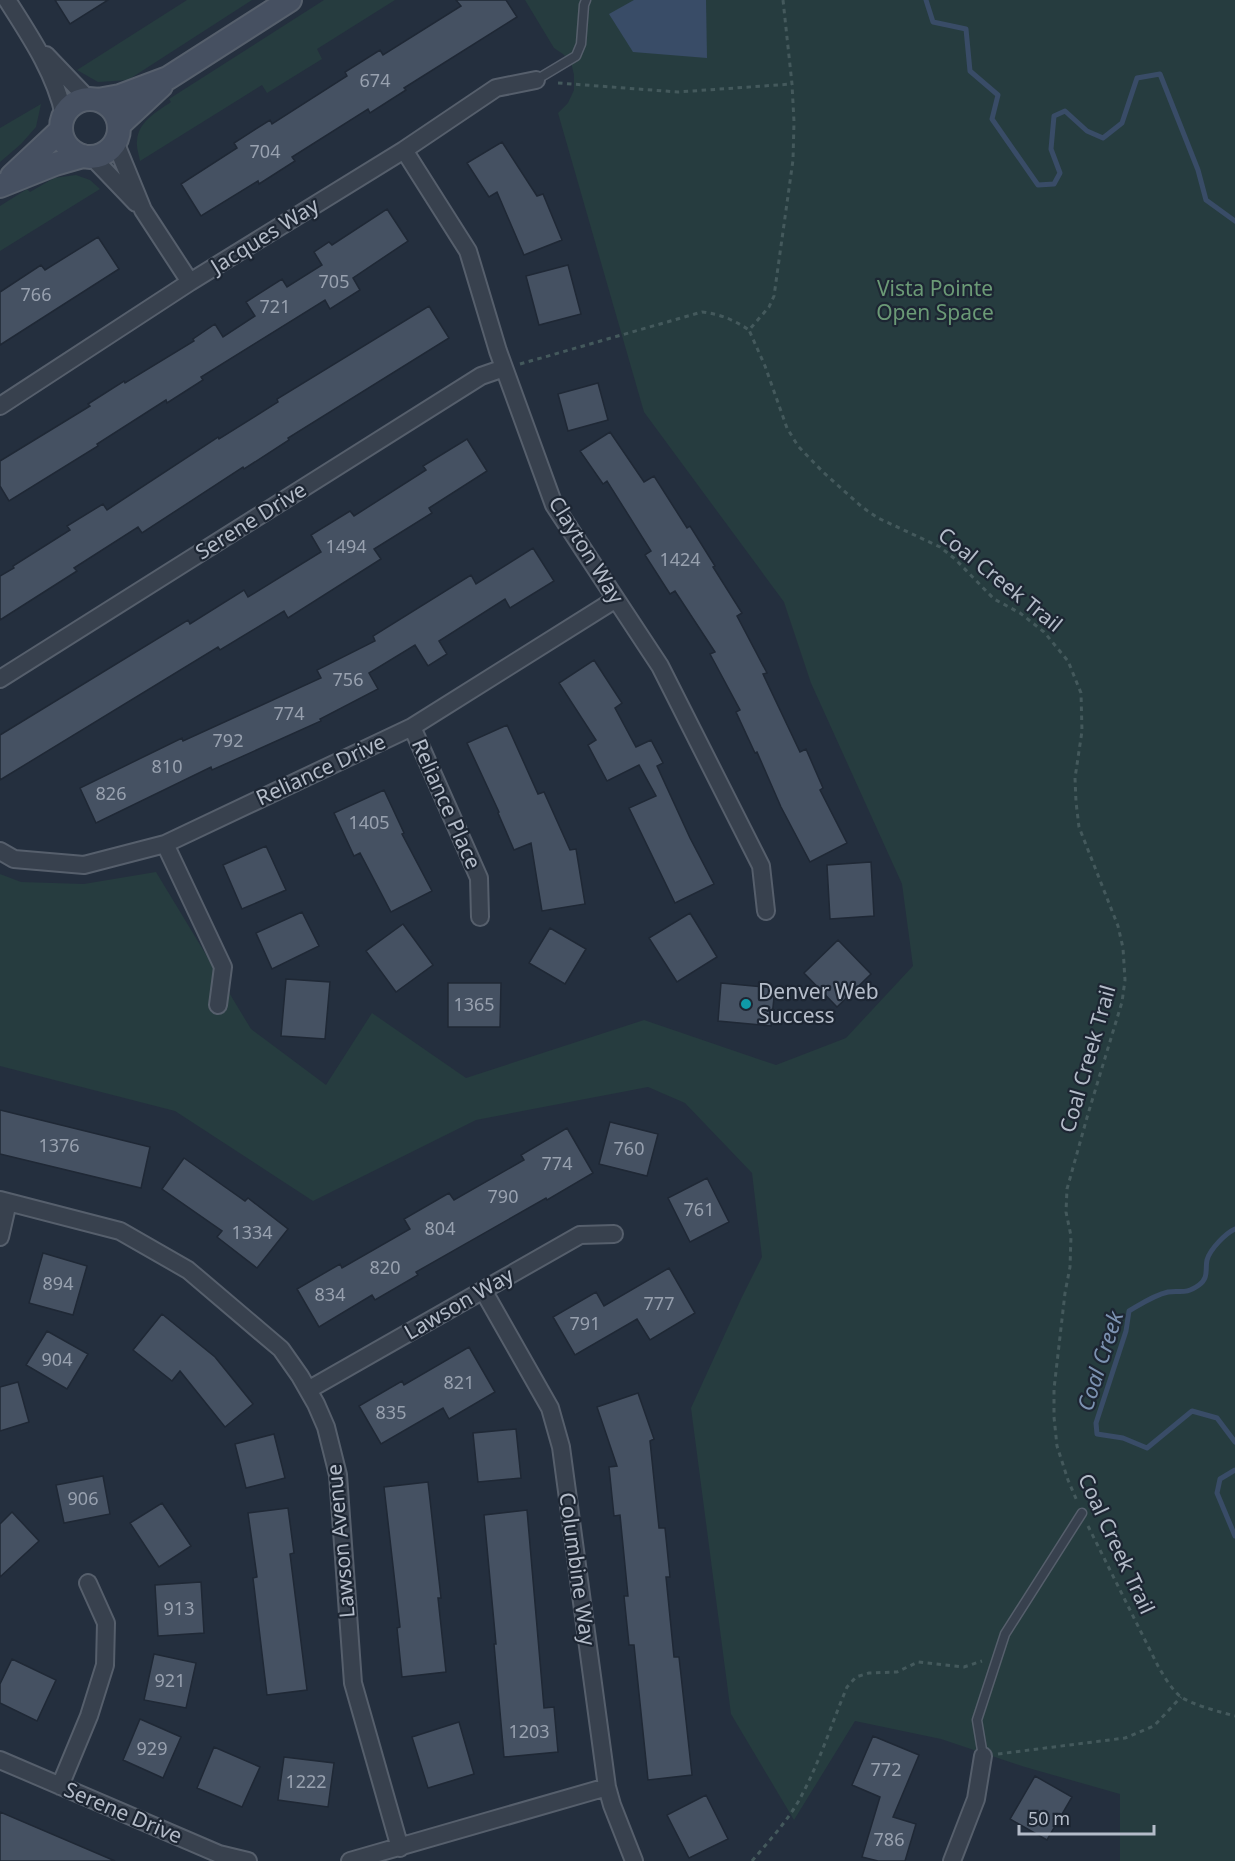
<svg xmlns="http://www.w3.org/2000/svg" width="1235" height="1861" font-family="'Noto Sans',sans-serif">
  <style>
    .green { fill: #263c3f }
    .water { fill: #394c67 }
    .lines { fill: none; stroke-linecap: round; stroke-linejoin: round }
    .stream { stroke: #394c67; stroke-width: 5 }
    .building { fill: #455162; stroke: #1f2835; stroke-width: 1.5 }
    .lane-casing { stroke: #565f6c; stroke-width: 11 }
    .street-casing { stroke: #565f6c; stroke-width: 20 }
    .secondary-casing { stroke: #565f6c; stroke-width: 26 }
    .path { stroke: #44595c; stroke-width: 3; stroke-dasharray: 4.5 4.5; stroke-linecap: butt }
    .lane { stroke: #38414e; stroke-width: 8 }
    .street { stroke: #38414e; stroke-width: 16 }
    .secondary { stroke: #465061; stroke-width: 22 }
    .culture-dot { fill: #0f9aa8; stroke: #1d2633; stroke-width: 2 }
    .labels { text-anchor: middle; stroke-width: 4.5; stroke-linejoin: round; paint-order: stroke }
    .number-label { font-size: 18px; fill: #98a1af }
    .street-label { font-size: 21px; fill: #b4bcc9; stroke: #1d2633 }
    .park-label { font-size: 21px; fill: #6b9a76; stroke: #1d2633 }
    .poi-label { font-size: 21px; fill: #b4bcc9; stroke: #1d2633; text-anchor: start }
    .water-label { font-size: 22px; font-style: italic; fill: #7c92b1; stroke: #1d2633 }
  </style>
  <rect width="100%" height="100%" fill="#242f3e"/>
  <path class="green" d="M 187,0 L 252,0 L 128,80 L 98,82 L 77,70 Z
    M 324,0 L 395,0 L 317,49 L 322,59 L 267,93 L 262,85 L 140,161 C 139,155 136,147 137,141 C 138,122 156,112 171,102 L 169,99 Z
    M 525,0 L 1235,0 L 1235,1861 L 1120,1861 L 1120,1794 L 1025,1767 L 941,1739 L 855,1721 L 794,1820 L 731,1714 L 691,1408 L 741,1299 L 762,1257 L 752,1173 L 685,1103 L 648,1087 L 476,1120 L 313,1201 L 175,1111 L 0,1066 L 0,874 L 21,882 L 84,884 L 156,872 L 251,1029 L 326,1085 L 372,1013 L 466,1078 L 644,1020 L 776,1065 L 846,1038 L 913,966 L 902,884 L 811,683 L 784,602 L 644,412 L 558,113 L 568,103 L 574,90 L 574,75 L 571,62 L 563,54 L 554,48 Z
    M 41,104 L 36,127 L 21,144 L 0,162 L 0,128 Z
    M 76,175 L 90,180 L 100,189 L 0,251 L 0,206 L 27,189 L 30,192 L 54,178 Z"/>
  <path class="water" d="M 634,0 L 706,0 L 707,58 L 633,52 L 609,14 Z"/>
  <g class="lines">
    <path class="stream" d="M 926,0 L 933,22 L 966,29 L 970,71 L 998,95 L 992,119 L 1038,185 L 1054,184 L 1060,173 L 1051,149 L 1054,116 L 1065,111 L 1087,131 L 1103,138 L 1122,123 L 1137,78 L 1160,74 L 1198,170 L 1206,200 L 1235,221
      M 1235,1229 C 1226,1233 1210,1249 1207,1260 C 1205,1269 1209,1278 1199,1285 C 1185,1295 1181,1290 1168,1292 C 1154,1295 1141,1304 1129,1311 L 1126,1331 L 1096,1423 L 1097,1434 L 1123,1438 L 1147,1448 L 1192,1411 L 1217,1418 L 1235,1442
      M 1235,1470 L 1220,1479 L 1217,1493 L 1235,1536"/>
  </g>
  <path class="building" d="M 55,0 L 108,0 L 70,24 Z
    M 456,0 L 506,0 L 517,17 L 404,88 L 406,90 L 370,113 L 368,109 L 292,157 L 295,161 L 259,184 L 258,181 L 201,216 L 181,184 L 237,148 L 234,143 L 270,120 L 272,124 L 347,76 L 345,72 L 380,50 L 383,55 L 461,6 Z
    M 502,142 L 537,196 L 543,194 L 562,240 L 524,255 L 497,192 L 489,197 L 467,163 Z
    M 387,209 L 408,241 L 353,278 L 360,290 L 330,309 L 325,300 L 201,377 L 203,380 L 167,403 L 166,400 L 97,444 L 98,446 L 9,501 L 0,486 L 0,461 L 90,406 L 88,404 L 124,381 L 125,383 L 194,341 L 193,339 L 215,324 L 223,337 L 255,316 L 246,302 L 282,279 L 287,287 L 322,265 L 314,252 L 329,242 L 332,245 Z
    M 98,237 L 119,269 L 0,345 L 0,292 L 41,265 L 45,270 Z
    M 568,265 L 581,314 L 539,325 L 526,276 Z
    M 429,306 L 449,338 L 288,438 L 289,440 L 244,469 L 243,467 L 142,533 L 138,527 L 74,568 L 77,571 L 0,620 L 0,576 L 14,568 L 13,566 L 70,530 L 67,526 L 103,504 L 107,510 L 218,437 L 219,439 L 278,402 L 277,399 Z
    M 598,383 L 608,420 L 568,431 L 558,394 Z
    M 610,432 L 644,482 L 654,476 L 687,528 L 690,526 L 715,566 L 713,567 L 742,613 L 737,616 L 767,673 L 763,674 L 800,752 L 806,749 L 823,788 L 820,790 L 847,843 L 810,862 L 781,807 L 757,752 L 755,753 L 736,712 L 740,710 L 710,654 L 715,652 L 675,591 L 670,594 L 645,555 L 651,551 L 607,481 L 603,484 L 580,451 Z
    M 467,439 L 487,471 L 429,508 L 432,513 L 374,549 L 381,559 L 288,618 L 284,611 L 220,650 L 218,647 L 0,780 L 0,735 L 188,620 L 190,624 L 244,590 L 248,597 L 321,552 L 311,535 L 350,511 L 354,516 L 426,470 L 423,466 Z
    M 533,548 L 554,581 L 510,608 L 505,599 L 439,641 L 447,654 L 428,666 L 415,645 L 369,673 L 378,689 L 320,719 L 321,721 L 212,770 L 211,767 L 96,823 L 80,788 L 182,738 L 183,741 L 321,678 L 317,670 L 375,641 L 373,636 L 471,575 L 476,584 Z
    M 594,660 L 622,703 L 615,708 L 636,747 L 651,740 L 663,763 L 657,766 L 690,838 L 714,884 L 675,903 L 629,808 L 656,796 L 639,765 L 607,781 L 588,745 L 596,740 L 559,683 Z
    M 507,725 L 538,794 L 544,792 L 570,850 L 576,849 L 585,904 L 542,911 L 531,843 L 514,850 L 498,813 L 499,812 L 467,743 Z
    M 384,790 L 404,833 L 402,834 L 432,891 L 391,912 L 360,853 L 354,856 L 334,813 Z
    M 266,846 L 286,890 L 242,909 L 223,865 Z
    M 871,862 L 874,916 L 830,919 L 827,865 Z
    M 302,912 L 319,946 L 272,969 L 256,933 Z
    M 690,913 L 717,957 L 677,982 L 649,938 Z
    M 403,924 L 433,965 L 396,992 L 366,951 Z
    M 550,928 L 586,949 L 565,984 L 529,963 Z
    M 838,940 L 871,974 L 837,1007 L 804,973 Z
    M 286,979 L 330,982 L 325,1039 L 281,1036 Z
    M 448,983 L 501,983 L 500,1027 L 448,1027 Z
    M 721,983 L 775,988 L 771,1026 L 718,1021 Z
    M 0,1110 L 150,1147 L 141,1188 L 0,1154 Z
    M 610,1122 L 658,1134 L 647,1176 L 599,1164 Z
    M 567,1128 L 593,1173 L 547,1200 L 546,1198 L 416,1272 L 418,1275 L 375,1300 L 372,1295 L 319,1327 L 297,1289 L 340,1264 L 342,1268 L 410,1229 L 404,1219 L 449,1193 L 454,1200 L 524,1160 L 521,1155 Z
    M 184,1158 L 245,1201 L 248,1198 L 288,1229 L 257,1268 L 217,1237 L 222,1231 L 162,1189 Z
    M 707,1178 L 729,1222 L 690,1242 L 668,1198 Z
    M 43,1253 L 87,1266 L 73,1315 L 29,1303 Z
    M 669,1268 L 695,1313 L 650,1340 L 637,1319 L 575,1355 L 553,1317 L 596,1292 L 604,1306 Z
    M 162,1314 L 215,1357 L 253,1404 L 225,1427 L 180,1371 L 172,1381 L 133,1350 Z
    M 47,1331 L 88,1354 L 67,1389 L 26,1365 Z
    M 469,1347 L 495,1392 L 449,1419 L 443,1408 L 381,1444 L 359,1406 L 402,1381 L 404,1385 Z
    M 18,1382 L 29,1422 L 0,1431 L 0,1387 Z
    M 638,1393 L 654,1439 L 650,1441 L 659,1528 L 665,1528 L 670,1577 L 666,1577 L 674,1657 L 679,1657 L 692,1775 L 648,1780 L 634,1645 L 629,1645 L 624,1596 L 628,1596 L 620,1515 L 614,1516 L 609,1467 L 617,1466 L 597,1407 Z
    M 516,1429 L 521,1478 L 478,1482 L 473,1433 Z
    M 274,1434 L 285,1478 L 246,1488 L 235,1444 Z
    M 103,1476 L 110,1514 L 64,1523 L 56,1485 Z
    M 428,1482 L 441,1598 L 438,1598 L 446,1672 L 402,1677 L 397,1628 L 400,1627 L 384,1487 Z
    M 162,1503 L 191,1546 L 159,1567 L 130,1523 Z
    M 288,1508 L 294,1553 L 290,1554 L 307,1690 L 267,1695 L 253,1578 L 257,1577 L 248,1513 Z
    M 527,1510 L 544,1708 L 554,1707 L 558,1752 L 504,1757 L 494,1644 L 496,1644 L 484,1515 Z
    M 12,1512 L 39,1541 L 0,1577 L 0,1524 Z
    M 201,1582 L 204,1633 L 158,1636 L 155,1585 Z
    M 154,1654 L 196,1663 L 186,1708 L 144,1700 Z
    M 12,1659 L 56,1680 L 37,1721 L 0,1703 L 0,1684 Z
    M 140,1719 L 181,1737 L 163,1778 L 123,1760 Z
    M 459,1722 L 474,1774 L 428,1788 L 412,1737 Z
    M 873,1736 L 919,1755 L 893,1817 L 916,1824 L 905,1861 L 878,1861 L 862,1857 L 880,1797 L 852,1785 Z
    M 214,1747 L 260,1767 L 242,1807 L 197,1788 Z
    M 284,1757 L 334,1763 L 328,1807 L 278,1800 Z
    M 1035,1776 L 1072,1797 L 1047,1840 L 1010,1819 Z
    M 706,1795 L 728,1839 L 689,1858 L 667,1815 Z
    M 0,1812 L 115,1861 L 0,1861 Z"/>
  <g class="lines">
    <defs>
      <path id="lane" d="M 536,80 L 576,56 L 581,44 L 584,5 L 586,0
        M 983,1756 L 977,1720 L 1005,1634 L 1082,1513"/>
      <path id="street" d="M 7,0 C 30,36 55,73 64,115
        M 46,55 L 88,99
        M 116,144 L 143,210 L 190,282
        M 404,150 L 468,251 L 498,351 L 554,505 L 660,666 L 761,866 L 766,911
        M 92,157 L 136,203
        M 0,406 L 190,282 L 404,150 L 496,88 L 536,80
        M 0,679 L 481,376 L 504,368
        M 412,727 L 479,878 L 480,917
        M 165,844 L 223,967 L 218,1005
        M 0,851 L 14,859 L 84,865 L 165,844 L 412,727 L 616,599
        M 0,1200 L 120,1231 L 188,1270 L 281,1349 L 300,1376 L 316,1404 L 326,1427 L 338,1475 L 353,1683 L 400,1848
        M 0,1237 L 8,1202
        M 483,1290 L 550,1408 L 561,1447 L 607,1787 L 612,1805 L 634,1861
        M 308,1390 L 580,1235 L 614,1234
        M 0,1760 L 219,1854 L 248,1861
        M 60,1786 L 89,1716 L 105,1665 L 106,1623 L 88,1583
        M 350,1861 L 607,1787
        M 952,1861 L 976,1799 L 983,1756"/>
      <path id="secondary" d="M61 128a29 29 0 1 1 58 0a29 29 0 1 1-58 0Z
        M 98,100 L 120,96 L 168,78 L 290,0
        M 119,125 L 161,86
        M 12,176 L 61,130
        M 0,186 L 55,164 L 83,156"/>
    </defs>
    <use href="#lane" class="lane-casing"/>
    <use href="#street" class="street-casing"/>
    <use href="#secondary" class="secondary-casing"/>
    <path class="path" d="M 783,0 L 792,84 L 794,122 L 793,160 L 774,296 L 769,307 L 749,330 L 765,366 L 787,428 L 798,446 L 822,471 L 862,507 L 878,518 L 940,547 L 955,559 L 994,599 L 1020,613 L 1044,632 L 1068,661 L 1081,693 L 1082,731 L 1075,778 L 1076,802 L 1079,827 L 1118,926 L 1123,948 L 1125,980 L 1122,1002 L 1088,1114 L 1067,1189 L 1066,1212 L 1071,1236 L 1070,1267 L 1065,1293 L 1054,1389 L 1054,1417 L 1057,1446 L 1068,1480 L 1077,1501
      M 558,83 L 678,92 L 792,84
      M 520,364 L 702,312 C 720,314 734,320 749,330
      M 1088,1526 L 1158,1666 C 1164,1676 1171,1689 1181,1697 C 1193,1705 1220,1712 1235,1716
      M 998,1754 L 1125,1738 L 1154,1726 L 1181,1697
      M 752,1861 C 768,1842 785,1824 798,1802 C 818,1767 831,1725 847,1687 L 856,1677 L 869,1673 L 897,1672 L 918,1662 L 964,1667 L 982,1661"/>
    <use href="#lane" class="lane"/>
    <use href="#street" class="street"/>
    <use href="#secondary" class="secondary"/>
  </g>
  <circle class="culture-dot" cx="746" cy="1004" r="6"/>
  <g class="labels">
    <g class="number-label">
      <text x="375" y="87">674</text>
      <text x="265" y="158">704</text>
      <text x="334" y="288">705</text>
      <text x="36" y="301">766</text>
      <text x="275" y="313">721</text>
      <text x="346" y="553">1494</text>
      <text x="680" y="566">1424</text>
      <text x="348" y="686">756</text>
      <text x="289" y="720">774</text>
      <text x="228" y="747">792</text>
      <text x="167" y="773">810</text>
      <text x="111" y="800">826</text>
      <text x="369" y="829">1405</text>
      <text x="474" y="1011">1365</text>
      <text x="59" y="1152">1376</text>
      <text x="629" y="1155">760</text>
      <text x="557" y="1170">774</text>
      <text x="503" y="1203">790</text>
      <text x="699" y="1216">761</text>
      <text x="440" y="1235">804</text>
      <text x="252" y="1239">1334</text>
      <text x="385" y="1274">820</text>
      <text x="58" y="1290">894</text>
      <text x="330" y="1301">834</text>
      <text x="659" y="1310">777</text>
      <text x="585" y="1330">791</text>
      <text x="57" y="1366">904</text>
      <text x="459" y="1389">821</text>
      <text x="391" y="1419">835</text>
      <text x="83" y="1505">906</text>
      <text x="179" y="1615">913</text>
      <text x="170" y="1687">921</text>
      <text x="529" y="1738">1203</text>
      <text x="152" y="1755">929</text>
      <text x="886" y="1776">772</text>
      <text x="306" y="1788">1222</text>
      <text x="889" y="1846">786</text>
    </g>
    <g class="street-label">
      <text transform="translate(265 236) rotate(-32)" y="7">Jacques Way</text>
      <text transform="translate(251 521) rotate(-32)" y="7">Serene Drive</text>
      <text transform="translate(586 550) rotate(58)" y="7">Clayton Way</text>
      <text transform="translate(1000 580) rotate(39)" y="7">Coal Creek Trail</text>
      <text transform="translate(321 770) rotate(-25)" y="7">Reliance Drive</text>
      <text transform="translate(446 804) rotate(66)" y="7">Reliance Place</text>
      <text transform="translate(1088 1059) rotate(-74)" y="7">Coal Creek Trail</text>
      <text transform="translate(459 1304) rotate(-30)" y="7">Lawson Way</text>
      <text transform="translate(341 1541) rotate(-95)" y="7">Lawson Avenue</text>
      <text transform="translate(1116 1544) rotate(65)" y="7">Coal Creek Trail</text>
      <text transform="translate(577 1569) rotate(82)" y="7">Columbine Way</text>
      <text transform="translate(123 1813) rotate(23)" y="7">Serene Drive</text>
    </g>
    <g class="park-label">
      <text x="935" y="296">Vista Pointe<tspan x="935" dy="24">Open Space</tspan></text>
    </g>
    <g class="poi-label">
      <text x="758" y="999">Denver Web<tspan x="758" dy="24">Success</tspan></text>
    </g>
    <g class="water-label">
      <text transform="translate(1100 1361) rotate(-72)" y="8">Coal Creek</text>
    </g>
  </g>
  <path d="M1019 1825v9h135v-9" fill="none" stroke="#b4bcc9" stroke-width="3"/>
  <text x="1028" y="1825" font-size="18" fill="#b4bcc9" stroke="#1d2633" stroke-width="4.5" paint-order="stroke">50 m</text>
</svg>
